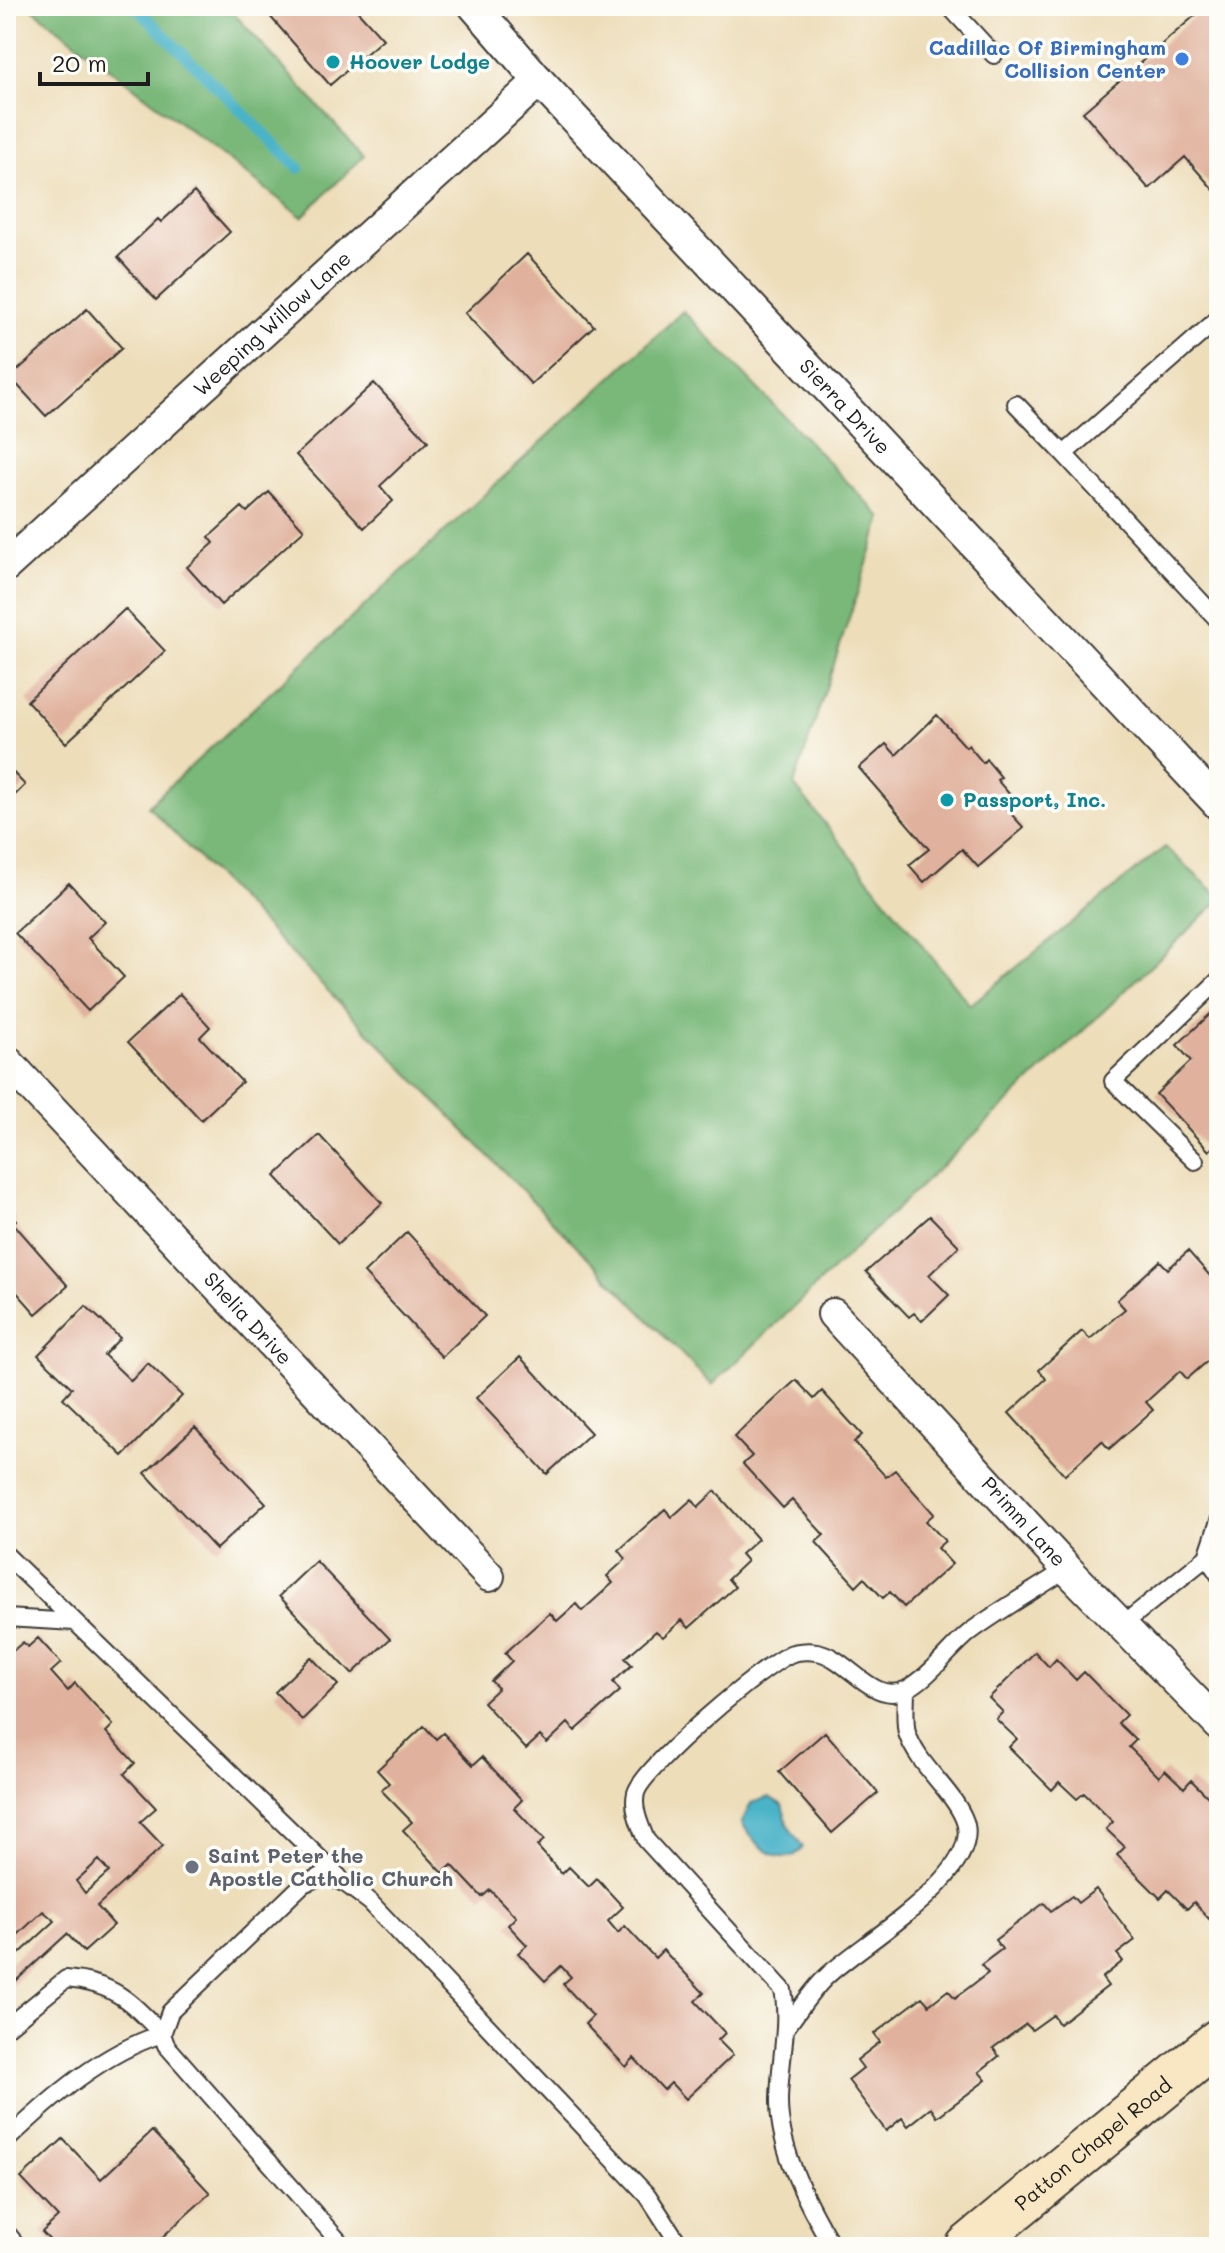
<svg xmlns="http://www.w3.org/2000/svg" width="1225" height="2253" font-family="Mali,sans-serif">
  <style>
    .forest { fill: #79b879; stroke: #4a6a4a; stroke-width: 2 }
    .water { fill: #4ab3c8; stroke: #336872; stroke-width: 2 }
    .lines { fill: none; stroke-linecap: round; stroke-linejoin: round }
    .stream { stroke: #4ab3c8; stroke-width: 11 }
    .building { fill: #e0b19c; fill-rule: evenodd }
    .lane-casing { stroke: #3b3934; stroke-width: 20 }
    .street-casing { stroke: #3b3934; stroke-width: 34 }
    .secondary-casing { stroke: #3b3934; stroke-width: 48 }
    .lane { stroke: #fff; stroke-width: 16 }
    .street { stroke: #fff; stroke-width: 30 }
    .secondary { stroke: #f9e7c3; stroke-width: 44 }
    .shop-dot { fill: #3f7fe0; stroke: #fdfcf7; stroke-width: 3 }
    .culture-dot { fill: #0f9aa8; stroke: #fdfcf7; stroke-width: 3 }
    .worship-dot { fill: #6b7280; stroke: #fdfcf7; stroke-width: 3 }
    .labels { text-anchor: middle; stroke-width: 7; stroke-linejoin: round; paint-order: stroke }
    .shop-label { font-size: 20px; font-weight: bold; fill: #366cbe; stroke: #fdfcf7; text-anchor: end }
    .culture-label { font-size: 20px; font-weight: bold; fill: #0d838f; stroke: #fdfcf7; text-anchor: start }
    .street-label { font-size: 20px; fill: #1c1c1c; stroke: #fdfcf7 }
    .worship-label { font-size: 20px; font-weight: bold; fill: #5b616d; stroke: #fdfcf7; text-anchor: start }
  </style>
  <rect width="100%" height="100%" fill="#fdfcf7"/>
  <filter id="ink" filterUnits="userSpaceOnUse"><feTurbulence type="fractalNoise" baseFrequency=".0125" numOctaves="2"/><feDisplacementMap in="SourceGraphic" scale="16" xChannelSelector="R" yChannelSelector="G"/><feConvolveMatrix kernelMatrix="1 2 1 2 8 2 1 2 1" color-interpolation-filters="sRGB"/></filter>
  <filter id="wash" filterUnits="userSpaceOnUse"><feTurbulence type="fractalNoise" baseFrequency=".006" numOctaves="4" result="noise"/><feDisplacementMap in="SourceGraphic" scale="32" xChannelSelector="R" yChannelSelector="G"/><feGaussianBlur stdDeviation="1.8" result="paint"/><feColorMatrix in="noise" values="0 0 0 0 0 0 0 0 0 0 0 0 0 0 0 0 0 1.4 0 .05"/><feComposite in="paint" operator="in"/></filter>
  <g filter="url(#wash)">
    <rect width="100%" height="100%" fill="#edddb9"/>
    <path class="forest" d="M 29,6 L 227,6 L 364,156 L 302,217 Z
      M 683,311 L 882,518 L 794,785 L 970,1005 L 1165,847 L 1219,896 L 1219,901 L 712,1385 L 148,806 Z"/>
    <path class="water" d="M 769,1797 L 782,1805 L 788,1826 L 803,1847 C 785,1874 751,1842 742,1822 L 751,1803 Z"/>
    <g class="lines">
      <path class="stream" d="M 135,6 L 299,168"/>
    </g>
    <g id="blocks">
      <path class="building" d="M 261,6 L 353,6 L 383,39 L 330,85 Z
        M 1206,6 L 1219,6 L 1219,196 L 1185,157 L 1149,189 L 1083,112 Z
        M 194,192 L 230,232 L 156,300 L 118,257 L 158,219 L 161,222 Z
        M 527,254 L 594,326 L 531,384 L 465,313 Z
        M 87,309 L 122,348 L 46,416 L 10,377 Z
        M 374,383 L 428,441 L 380,486 L 393,501 L 364,528 L 296,455 Z
        M 269,492 L 304,530 L 221,605 L 187,567 L 214,543 L 209,537 L 242,507 L 247,512 Z
        M 125,609 L 165,651 L 66,743 L 27,701 Z
        M 937,715 L 966,747 L 968,745 L 983,763 L 986,759 L 1001,777 L 997,780 L 1011,796 L 1002,804 L 1024,828 L 978,867 L 962,849 L 924,882 L 909,865 L 929,849 L 859,768 L 886,744 L 896,755 Z
        M 6,765 L 25,785 L 6,804 Z
        M 69,883 L 105,922 L 88,938 L 124,977 L 88,1011 L 15,933 Z
        M 180,994 L 210,1027 L 200,1037 L 242,1082 L 201,1120 L 128,1042 Z
        M 1219,1006 L 1219,1141 L 1209,1151 L 1156,1094 L 1191,1061 L 1177,1045 Z
        M 319,1135 L 382,1203 L 338,1244 L 275,1176 Z
        M 6,1209 L 16,1220 L 13,1223 L 68,1286 L 36,1314 L 14,1289 L 6,1295 Z
        M 930,1216 L 959,1246 L 929,1275 L 949,1295 L 922,1321 L 914,1313 L 909,1317 L 866,1272 Z
        M 407,1232 L 485,1316 L 442,1357 L 364,1273 Z
        M 1188,1251 L 1219,1286 L 1219,1351 L 1187,1379 L 1180,1371 L 1146,1402 L 1153,1410 L 1109,1449 L 1102,1441 L 1065,1475 L 1009,1413 L 1046,1379 L 1039,1370 L 1082,1331 L 1090,1339 L 1125,1309 L 1117,1300 L 1160,1261 L 1168,1269 Z
        M 86,1306 L 120,1338 L 104,1355 L 131,1381 L 148,1363 L 182,1396 L 123,1456 L 63,1398 L 72,1388 L 38,1355 Z
        M 520,1357 L 591,1433 L 547,1474 L 476,1398 Z
        M 796,1380 L 814,1399 L 822,1391 L 862,1435 L 854,1442 L 886,1477 L 895,1470 L 934,1514 L 926,1521 L 945,1541 L 937,1548 L 952,1564 L 904,1607 L 890,1592 L 883,1598 L 864,1578 L 856,1586 L 816,1542 L 824,1535 L 792,1500 L 783,1508 L 743,1464 L 752,1456 L 734,1437 Z
        M 195,1427 L 266,1503 L 216,1549 L 145,1473 Z
        M 715,1491 L 758,1539 L 741,1554 L 747,1561 L 728,1579 L 735,1587 L 689,1628 L 682,1620 L 663,1637 L 656,1631 L 625,1658 L 632,1665 L 613,1682 L 620,1691 L 575,1731 L 568,1723 L 547,1743 L 540,1736 L 526,1749 L 483,1702 L 498,1688 L 491,1681 L 512,1661 L 505,1653 L 550,1613 L 557,1621 L 576,1604 L 582,1611 L 613,1583 L 607,1576 L 626,1559 L 619,1550 L 665,1509 L 672,1517 L 692,1499 L 698,1507 Z
        M 316,1561 L 390,1639 L 352,1674 L 279,1596 Z
        M 38,1638 L 61,1663 L 51,1672 L 68,1691 L 75,1683 L 113,1725 L 106,1732 L 135,1763 L 124,1774 L 156,1808 L 140,1822 L 163,1846 L 97,1906 L 114,1925 L 84,1952 L 67,1934 L 6,1990 L 6,1966 L 55,1921 L 43,1911 L 6,1946 L 6,1657 L 23,1642 L 28,1647 ZM 99,1860 L 109,1872 L 85,1893 L 76,1881 Z
        M 1035,1652 L 1049,1667 L 1056,1659 L 1076,1680 L 1084,1672 L 1126,1715 L 1118,1723 L 1136,1740 L 1129,1747 L 1159,1777 L 1165,1770 L 1184,1788 L 1191,1780 L 1219,1808 L 1219,1909 L 1209,1919 L 1194,1902 L 1187,1909 L 1168,1890 L 1160,1898 L 1117,1855 L 1125,1847 L 1106,1829 L 1113,1822 L 1084,1793 L 1077,1799 L 1059,1782 L 1052,1790 L 1009,1747 L 1017,1739 L 996,1719 L 1003,1712 L 989,1698 Z
        M 311,1657 L 338,1685 L 302,1720 L 275,1692 Z
        M 424,1726 L 436,1739 L 443,1733 L 473,1765 L 482,1757 L 522,1800 L 514,1808 L 544,1840 L 537,1846 L 562,1874 L 569,1867 L 589,1887 L 597,1879 L 623,1907 L 608,1921 L 618,1933 L 625,1926 L 655,1958 L 663,1950 L 704,1993 L 695,2001 L 725,2033 L 718,2040 L 733,2055 L 686,2099 L 671,2083 L 664,2090 L 634,2058 L 626,2067 L 585,2024 L 593,2016 L 563,1984 L 571,1977 L 561,1966 L 545,1981 L 518,1953 L 527,1945 L 508,1925 L 516,1917 L 490,1890 L 482,1897 L 452,1865 L 443,1873 L 403,1830 L 412,1822 L 381,1790 L 389,1783 L 377,1770 Z
        M 825,1732 L 878,1793 L 832,1833 L 779,1772 Z
        M 1096,1889 L 1135,1940 L 1117,1954 L 1123,1961 L 1102,1978 L 1108,1986 L 1059,2024 L 1053,2015 L 1032,2030 L 1026,2024 L 993,2048 L 999,2056 L 979,2072 L 986,2080 L 937,2117 L 931,2108 L 908,2126 L 902,2118 L 886,2131 L 848,2080 L 863,2068 L 857,2060 L 880,2042 L 874,2034 L 922,1997 L 929,2005 L 948,1990 L 955,1998 L 988,1973 L 981,1965 L 1002,1949 L 995,1940 L 1044,1903 L 1051,1911 L 1072,1896 L 1078,1903 Z
        M 152,2131 L 210,2193 L 158,2241 L 164,2247 L 56,2247 L 42,2232 L 58,2217 L 21,2178 L 63,2139 L 101,2179 Z"/>
    </g>
  </g>
  <g filter="url(#ink)">
    <use href="#blocks" fill-opacity="0" stroke="#3b3934" stroke-width="2"/>
    <g class="lines">
      <defs>
        <path id="lane" d="M 949,6 L 994,55
          M 1016,404 L 1064,454 L 1219,318
          M 1064,454 L 1219,621
          M 1195,1161 L 1113,1081 L 1219,980
          M 6,1555 L 339,1877
          M 1207,1557 L 1219,1575
          M 6,1618 L 75,1622
          M 1122,1625 L 1207,1557 L 1219,1521
          M 6,2028 L 66,1979 C 114,1983 130,2001 162,2034 C 102,2053 51,2098 6,2141
          M 785,2029 C 798,2012 811,1991 827,1976 C 860,1944 987,1872 964,1819 C 951,1788 918,1766 907,1733 C 904,1720 906,1703 906,1690
          M 6,2232 L 18,2247
          M 344,2247 L 166,2045 L 162,2034 L 170,2012 L 303,1884 L 324,1875 L 346,1884 L 370,1902 L 648,2196 L 681,2247
          M 833,2247 C 808,2206 779,2151 779,2102 C 779,2064 790,2026 783,1990 L 646,1840 C 641,1827 632,1809 636,1793 C 642,1769 767,1661 793,1653 C 799,1651 811,1651 817,1652 C 848,1657 873,1707 907,1689 C 931,1676 949,1649 970,1632 C 1001,1609 1035,1590 1067,1569"/>
        <g id="street">
          <path id="s1" d="M 474,6 L 539,81 L 1219,805"/>
          <path id="s2" d="M 6,566 L 539,81"/>
          <path id="s3" d="M 6,1060 L 489,1576"/>
          <path id="s4" d="M 833,1314 L 1067,1569 L 1219,1725"/>
        </g>
        <g id="secondary">
          <path id="s5" d="M 968,2247 L 1219,2041"/>
        </g>
      </defs>
      <use href="#lane" class="lane-casing"/>
      <use href="#street" class="street-casing"/>
      <use href="#secondary" class="secondary-casing"/>
      <use href="#lane" class="lane"/>
      <use href="#street" class="street"/>
      <use href="#secondary" class="secondary"/>
    </g>
  </g>
  <circle class="shop-dot" cx="1182" cy="59" r="8"/>
  <g class="culture-dot">
    <circle cx="333" cy="62" r="8"/>
    <circle cx="947" cy="800" r="8"/>
  </g>
  <circle class="worship-dot" cx="192" cy="1867" r="8"/>
  <g class="labels">
    <g class="shop-label">
      <text x="1166" y="55">Cadillac Of Birmingham<tspan x="1166" dy="23">Collision Center</tspan></text>
    </g>
    <g class="culture-label">
      <text x="349" y="69">Hoover Lodge</text>
      <text x="963" y="807">Passport, Inc.</text>
    </g>
    <g class="street-label">
      <text dy="7" stroke="none"><textPath href="#s2" startOffset="360">Weeping Willow Lane</textPath></text>
      <text dy="7" stroke="none"><textPath href="#s1" startOffset="546">Sierra Drive</textPath></text>
      <text dy="7" stroke="none"><textPath href="#s3" startOffset="354">Shelia Drive</textPath></text>
      <text dy="7" stroke="none"><textPath href="#s4" startOffset="282">Primm Lane</textPath></text>
      <text dy="7" stroke="none"><textPath href="#s5" startOffset="162">Patton Chapel Road</textPath></text>
    </g>
    <g class="worship-label">
      <text x="208" y="1863">Saint Peter the<tspan x="208" dy="23">Apostle Catholic Church</tspan></text>
    </g>
  </g>
  <rect width="1225" height="2253" fill="none" stroke="#fdfcf7" stroke-width="32"/>
  <path d="M40 72v12h108v-12" fill="none" stroke="#1c1c1c" stroke-width="4"/>
  <text x="52" y="72" font-size="24" fill="#1c1c1c" stroke="#fdfcf7" stroke-width="6" paint-order="stroke">20 m</text>
</svg>
